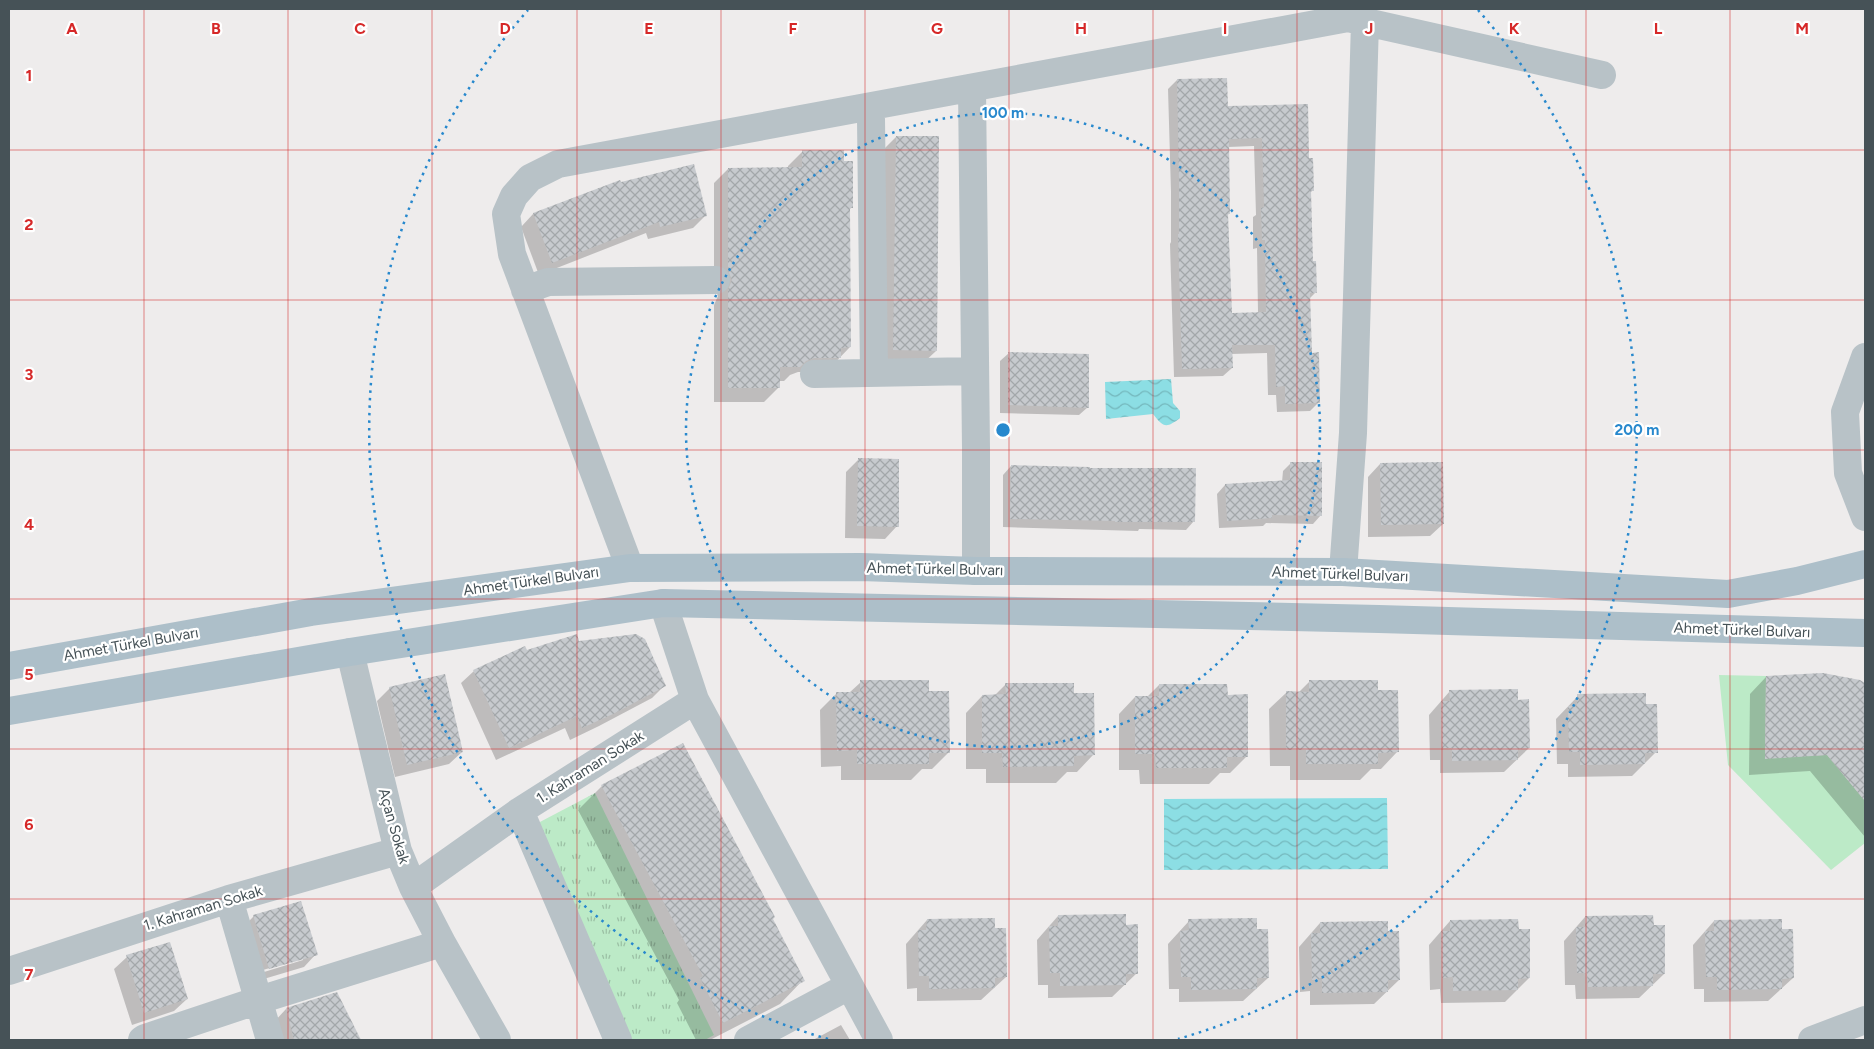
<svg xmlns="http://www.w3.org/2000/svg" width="1874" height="1049" font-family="Figtree,sans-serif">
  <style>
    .grass { fill: #bceac7 }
    .park { fill: url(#park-tufts) }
    .water { fill: url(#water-waves) }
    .shadow { fill: #0003; fill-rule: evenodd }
    .building { fill: url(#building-cross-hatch); fill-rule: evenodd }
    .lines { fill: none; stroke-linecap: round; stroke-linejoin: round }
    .minor { stroke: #b8c2c7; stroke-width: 28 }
    .major { stroke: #adbfc9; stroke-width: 28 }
    .grid { fill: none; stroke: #d62828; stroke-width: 1; stroke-opacity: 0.55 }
    .ring { fill: none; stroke: #2788cd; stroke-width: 2.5; stroke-dasharray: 2.5 5 }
    .labels { text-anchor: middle; stroke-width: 4.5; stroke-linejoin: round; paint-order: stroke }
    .street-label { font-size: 15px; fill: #465257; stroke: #fff }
    .grid-label { font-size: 16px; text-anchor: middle; font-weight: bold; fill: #d62828; stroke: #fff; stroke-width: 4.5; stroke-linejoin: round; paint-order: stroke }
    .centre { fill: #2788cd; stroke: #fff; stroke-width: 2.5 }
    .ring-label { font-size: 15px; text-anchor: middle; font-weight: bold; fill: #2788cd; stroke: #fff; stroke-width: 4.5; stroke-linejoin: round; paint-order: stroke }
  </style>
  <defs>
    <pattern id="park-tufts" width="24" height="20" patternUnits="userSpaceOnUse" patternTransform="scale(1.25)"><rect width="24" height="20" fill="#bceac7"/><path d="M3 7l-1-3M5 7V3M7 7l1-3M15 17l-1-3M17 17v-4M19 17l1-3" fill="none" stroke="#9bc0a4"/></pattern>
    <pattern id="water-waves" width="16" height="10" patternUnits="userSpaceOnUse" patternTransform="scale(1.25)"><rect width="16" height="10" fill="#8cdee4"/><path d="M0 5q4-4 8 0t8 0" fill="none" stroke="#74b7bc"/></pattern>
    <pattern id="building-cross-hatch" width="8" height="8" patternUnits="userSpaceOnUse" patternTransform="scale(1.25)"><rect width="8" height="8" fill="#c7cace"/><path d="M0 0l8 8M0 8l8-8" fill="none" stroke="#a3a7aa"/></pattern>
  </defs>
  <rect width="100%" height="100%" fill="#eeecec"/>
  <path class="grass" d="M 1719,675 L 1766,676 L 1765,758 L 1827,755 L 1865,801 L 1865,843 L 1831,870 L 1728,765 Z"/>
  <path class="park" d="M 595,793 L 714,1035 L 705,1040 L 631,1040 L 538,823 Z"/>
  <path class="water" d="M 1171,379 L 1173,403 L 1180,411 L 1180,418 C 1166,429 1163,427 1153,414 L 1106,419 L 1105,382 Z
    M 1387,798 L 1388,869 L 1164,870 L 1164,799 Z"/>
  <path class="shadow" d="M 1177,80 L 1227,107 L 1308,159 L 1313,190 L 1310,193 L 1312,262 L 1315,293 L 1309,299 L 1310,354 L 1319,402 L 1310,411 L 1277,412 L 1276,395 L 1268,395 L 1267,353 L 1231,354 L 1232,368 L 1223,376 L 1174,377 L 1170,244 L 1171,242 L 1171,192 L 1168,89 ZM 1254,146 L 1256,215 L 1253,217 L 1253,249 L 1257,248 L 1258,313 L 1230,314 L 1227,215 L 1229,214 L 1228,147 Z
    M 896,137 L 936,351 L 919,367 L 877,367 L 880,153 Z
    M 803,151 L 843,163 L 851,208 L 849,210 L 850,347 L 826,372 L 798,372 L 790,375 L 784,381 L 779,381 L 779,387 L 764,402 L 714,402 L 714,305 L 718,296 L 714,286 L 714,183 L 728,169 L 788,169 L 788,166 Z
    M 619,181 L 620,183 L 705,216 L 693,228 L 648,239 L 646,233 L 539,275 L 521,227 L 533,214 Z
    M 1009,353 L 1088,407 L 1079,415 L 1000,413 L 1000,361 Z
    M 859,459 L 897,526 L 885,539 L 845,538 L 846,472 Z
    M 1291,463 L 1321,515 L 1313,524 L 1266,523 L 1263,526 L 1219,528 L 1217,494 L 1225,485 L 1282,482 L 1283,471 Z
    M 1380,464 L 1443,524 L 1430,536 L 1368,537 L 1368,477 Z
    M 1011,466 L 1194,521 L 1186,530 L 1139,529 L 1138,531 L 1003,527 L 1003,475 Z
    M 526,651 L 664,686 L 652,698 L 599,726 L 570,740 L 565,728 L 496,760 L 461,683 L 474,671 Z
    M 1766,677 L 1860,681 L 1865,685 L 1865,837 L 1810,771 L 1749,775 L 1750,694 Z
    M 1310,681 L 1377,692 L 1397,752 L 1381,769 L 1371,769 L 1360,780 L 1290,780 L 1290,766 L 1270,766 L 1269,709 L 1286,693 L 1298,693 Z
    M 861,682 L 928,692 L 948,753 L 932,769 L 922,769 L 911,780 L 841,780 L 841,766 L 821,767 L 820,710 L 837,693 L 849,693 Z
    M 1006,684 L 1073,695 L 1093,755 L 1077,772 L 1067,772 L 1056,783 L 986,783 L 986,769 L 966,769 L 966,713 L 982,696 L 994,696 Z
    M 1159,685 L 1226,696 L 1247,756 L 1230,773 L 1220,773 L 1209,784 L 1140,784 L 1139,770 L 1119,770 L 1119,714 L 1135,697 L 1147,697 Z
    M 390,688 L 462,752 L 449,764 L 395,777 L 377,701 Z
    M 1450,691 L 1517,701 L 1529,748 L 1504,772 L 1440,773 L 1440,760 L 1430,760 L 1429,715 Z
    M 1578,696 L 1645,705 L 1656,752 L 1632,776 L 1568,777 L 1568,764 L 1557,764 L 1556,719 Z
    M 602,786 L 771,919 L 803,980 L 780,1004 L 710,1040 L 696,1040 L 677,1003 L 679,1000 L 578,810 Z
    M 300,902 L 316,954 L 304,967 L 257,981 L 241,929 L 253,917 ZM 303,958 L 303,960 L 264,972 L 263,970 Z
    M 1058,916 L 1125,926 L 1137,973 L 1112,997 L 1048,998 L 1048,985 L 1038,985 L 1037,940 Z
    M 1585,917 L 1652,926 L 1664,974 L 1639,998 L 1576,999 L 1575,985 L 1565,985 L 1564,941 Z
    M 927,920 L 994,930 L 1006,977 L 981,1000 L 917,1001 L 917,988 L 907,989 L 906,944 Z
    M 1189,921 L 1256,930 L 1268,978 L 1243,1001 L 1179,1002 L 1179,989 L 1169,989 L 1168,944 Z
    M 1450,921 L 1517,931 L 1529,978 L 1505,1002 L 1441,1003 L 1440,989 L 1430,990 L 1429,945 Z
    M 1714,921 L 1781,930 L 1793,978 L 1768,1001 L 1704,1002 L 1704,989 L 1694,989 L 1693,945 Z
    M 1320,923 L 1387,933 L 1399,980 L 1374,1004 L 1310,1005 L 1310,991 L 1300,992 L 1299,947 Z
    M 127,957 L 187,999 L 174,1011 L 132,1025 L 114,969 Z
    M 337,994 L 359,1040 L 279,1040 L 274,1022 L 286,1009 Z
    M 841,1025 L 850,1040 L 813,1040 Z"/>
  <path class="building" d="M 1227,78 L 1228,106 L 1308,104 L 1309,158 L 1313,158 L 1314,191 L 1311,191 L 1313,261 L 1316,261 L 1317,293 L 1310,293 L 1312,353 L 1319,352 L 1320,403 L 1285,404 L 1285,386 L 1276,387 L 1275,345 L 1232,345 L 1233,368 L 1182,369 L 1178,234 L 1179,234 L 1179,182 L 1177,79 ZM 1262,138 L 1264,207 L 1261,208 L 1262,240 L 1265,240 L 1266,312 L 1232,313 L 1228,214 L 1230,214 L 1229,139 Z
    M 896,136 L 939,136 L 937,351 L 893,350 Z
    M 802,150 L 844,150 L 844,161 L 853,161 L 853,208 L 850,208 L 851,347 L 841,348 L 841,358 L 814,358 L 806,361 L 800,367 L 780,367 L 780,388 L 728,388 L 728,290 L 732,280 L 728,270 L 728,168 L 802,167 Z
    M 694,164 L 707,216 L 660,227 L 659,222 L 552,263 L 533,213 L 620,180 L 621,182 Z
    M 1008,352 L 1089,354 L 1089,408 L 1008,405 Z
    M 858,458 L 899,459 L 899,527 L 857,526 Z
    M 1290,462 L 1322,462 L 1322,516 L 1272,515 L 1272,518 L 1227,521 L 1225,484 L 1290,480 Z
    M 1443,462 L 1444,524 L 1381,525 L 1380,463 Z
    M 1011,465 L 1090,467 L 1090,468 L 1196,468 L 1195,522 L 1115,522 L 1115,521 L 1010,519 Z
    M 577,634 L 579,641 L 636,634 L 645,639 L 666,686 L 613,714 L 582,728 L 577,716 L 509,748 L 473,670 L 525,646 L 527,650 Z
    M 1823,673 L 1860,680 L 1865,683 L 1865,801 L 1827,755 L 1765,759 L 1766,676 Z
    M 445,674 L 463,752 L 407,765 L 389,687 Z
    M 860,680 L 929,680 L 929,691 L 949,691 L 950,753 L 929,753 L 929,764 L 857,764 L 857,750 L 837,751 L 836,692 L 860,692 Z
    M 1309,680 L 1378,680 L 1378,690 L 1398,690 L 1399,752 L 1378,753 L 1378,764 L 1306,764 L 1306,750 L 1286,750 L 1286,691 L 1309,692 Z
    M 1005,683 L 1074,683 L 1074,693 L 1094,693 L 1095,755 L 1074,756 L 1074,766 L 1003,767 L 1002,753 L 982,753 L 982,695 L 1006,694 Z
    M 1159,684 L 1227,684 L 1228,695 L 1248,694 L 1248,757 L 1227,757 L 1227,768 L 1156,768 L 1155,754 L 1135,754 L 1135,696 L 1159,696 Z
    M 1518,689 L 1518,700 L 1529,699 L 1530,748 L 1518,749 L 1518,760 L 1452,761 L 1452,748 L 1442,748 L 1441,701 L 1450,701 L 1449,690 Z
    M 1646,693 L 1646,704 L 1657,704 L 1658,753 L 1645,753 L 1645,764 L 1580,765 L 1580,752 L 1569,752 L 1568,706 L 1577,705 L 1577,694 Z
    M 683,743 L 775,917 L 773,919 L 805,981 L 723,1023 L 700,978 L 703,976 L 601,785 Z
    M 301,901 L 318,955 L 269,969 L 253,915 Z
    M 1126,914 L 1126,925 L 1138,924 L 1138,974 L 1126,974 L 1126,985 L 1060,986 L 1060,973 L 1050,973 L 1049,926 L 1058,926 L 1058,915 Z
    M 1653,915 L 1654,925 L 1665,925 L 1665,974 L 1653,974 L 1653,986 L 1588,987 L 1587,973 L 1577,973 L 1576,927 L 1585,927 L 1585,916 Z
    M 995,918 L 995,928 L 1006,928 L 1007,977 L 995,978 L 995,988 L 929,989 L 929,976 L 919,976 L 918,930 L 926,930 L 927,919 Z
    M 1257,918 L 1257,929 L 1268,929 L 1269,978 L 1257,978 L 1257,989 L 1191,990 L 1191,977 L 1181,977 L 1180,931 L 1189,930 L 1188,919 Z
    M 1518,919 L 1519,929 L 1530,929 L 1530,978 L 1518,979 L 1518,990 L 1453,991 L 1453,977 L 1442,978 L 1441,931 L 1450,931 L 1450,920 Z
    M 1782,919 L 1782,929 L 1793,929 L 1794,978 L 1782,979 L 1782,989 L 1717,990 L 1717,977 L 1706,977 L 1705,931 L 1714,931 L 1714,920 Z
    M 1388,921 L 1388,931 L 1399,931 L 1400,980 L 1388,980 L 1388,992 L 1322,993 L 1322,979 L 1312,980 L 1311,933 L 1320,933 L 1320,922 Z
    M 170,942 L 188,999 L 144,1013 L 126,955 Z
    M 337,992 L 361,1040 L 294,1040 L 286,1008 Z"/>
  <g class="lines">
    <path class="minor" d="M 972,88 L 976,448 L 976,571
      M 871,119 L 874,373
      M 525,290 L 548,282 L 716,280
      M 1865,357 L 1845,412 L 1848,473 L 1865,517
      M 814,374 L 975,371
      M 630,568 L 512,254 L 506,214 L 514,196 L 530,178 L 558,164 L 1348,18 L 1602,75
      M 1343,572 L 1353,433 L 1365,22
      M 663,603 L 695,700 L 879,1040
      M 350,652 L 398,851 L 413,887 L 442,943 L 497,1040
      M 520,811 L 618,1040
      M 413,887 L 520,811 L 695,700
      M 229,899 L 270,1040
      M 9,971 L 229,899 L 398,851
      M 142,1040 L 145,1038 L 259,1000 L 442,943
      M 748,1040 L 849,986
      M 1812,1040 L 1865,1020"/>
    <path class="major" d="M 9,666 L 311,612 L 630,568 L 861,567 L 976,571 L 1343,572 L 1728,594 L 1797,581 L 1865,564
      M 9,711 L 350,652 L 663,603 L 1379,619 L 1865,633"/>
  </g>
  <path class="grid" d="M 144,9 L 144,1040M 288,9 L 288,1040M 432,9 L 432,1040M 577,9 L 577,1040M 721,9 L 721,1040M 865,9 L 865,1040M 1009,9 L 1009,1040M 1153,9 L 1153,1040M 1297,9 L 1297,1040M 1442,9 L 1442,1040M 1586,9 L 1586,1040M 1730,9 L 1730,1040M 9,150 L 1865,150M 9,300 L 1865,300M 9,450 L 1865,450M 9,599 L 1865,599M 9,749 L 1865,749M 9,899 L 1865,899"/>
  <g class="ring">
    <circle cx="1003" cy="430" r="317"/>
    <path d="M828 1039A634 634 0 0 1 528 10M1478 10A634 634 0 0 1 1178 1039"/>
  </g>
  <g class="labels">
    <g class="street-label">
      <text transform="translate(935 569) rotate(1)" y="5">Ahmet Türkel Bulvarı</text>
      <text transform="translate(1340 574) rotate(2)" y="5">Ahmet Türkel Bulvarı</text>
      <text transform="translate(531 581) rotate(-8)" y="5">Ahmet Türkel Bulvarı</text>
      <text transform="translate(1742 630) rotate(2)" y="5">Ahmet Türkel Bulvarı</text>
      <text transform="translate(131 644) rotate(-10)" y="5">Ahmet Türkel Bulvarı</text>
      <text transform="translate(590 767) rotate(-32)" y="5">1. Kahraman Sokak</text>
      <text transform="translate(394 826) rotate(74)" y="5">Açan Sokak</text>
      <text transform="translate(203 908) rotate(-17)" y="5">1. Kahraman Sokak</text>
    </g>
  </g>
  <g class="grid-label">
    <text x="72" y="34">A</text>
    <text x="216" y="34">B</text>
    <text x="360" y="34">C</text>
    <text x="505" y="34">D</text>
    <text x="649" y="34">E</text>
    <text x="793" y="34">F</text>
    <text x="937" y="34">G</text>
    <text x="1081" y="34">H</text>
    <text x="1225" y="34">I</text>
    <text x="1369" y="34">J</text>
    <text x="1514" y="34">K</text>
    <text x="1658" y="34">L</text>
    <text x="1802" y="34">M</text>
    <text x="29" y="81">1</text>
    <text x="29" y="230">2</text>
    <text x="29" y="380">3</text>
    <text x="29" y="530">4</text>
    <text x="29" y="680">5</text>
    <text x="29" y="830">6</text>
    <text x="29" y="980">7</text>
  </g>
  <circle cx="1003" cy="430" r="8" class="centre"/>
  <g class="ring-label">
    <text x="1003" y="118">100 m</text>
    <text x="1637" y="435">200 m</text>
  </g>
  <rect width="1874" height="1049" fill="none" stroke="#465257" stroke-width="20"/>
</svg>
